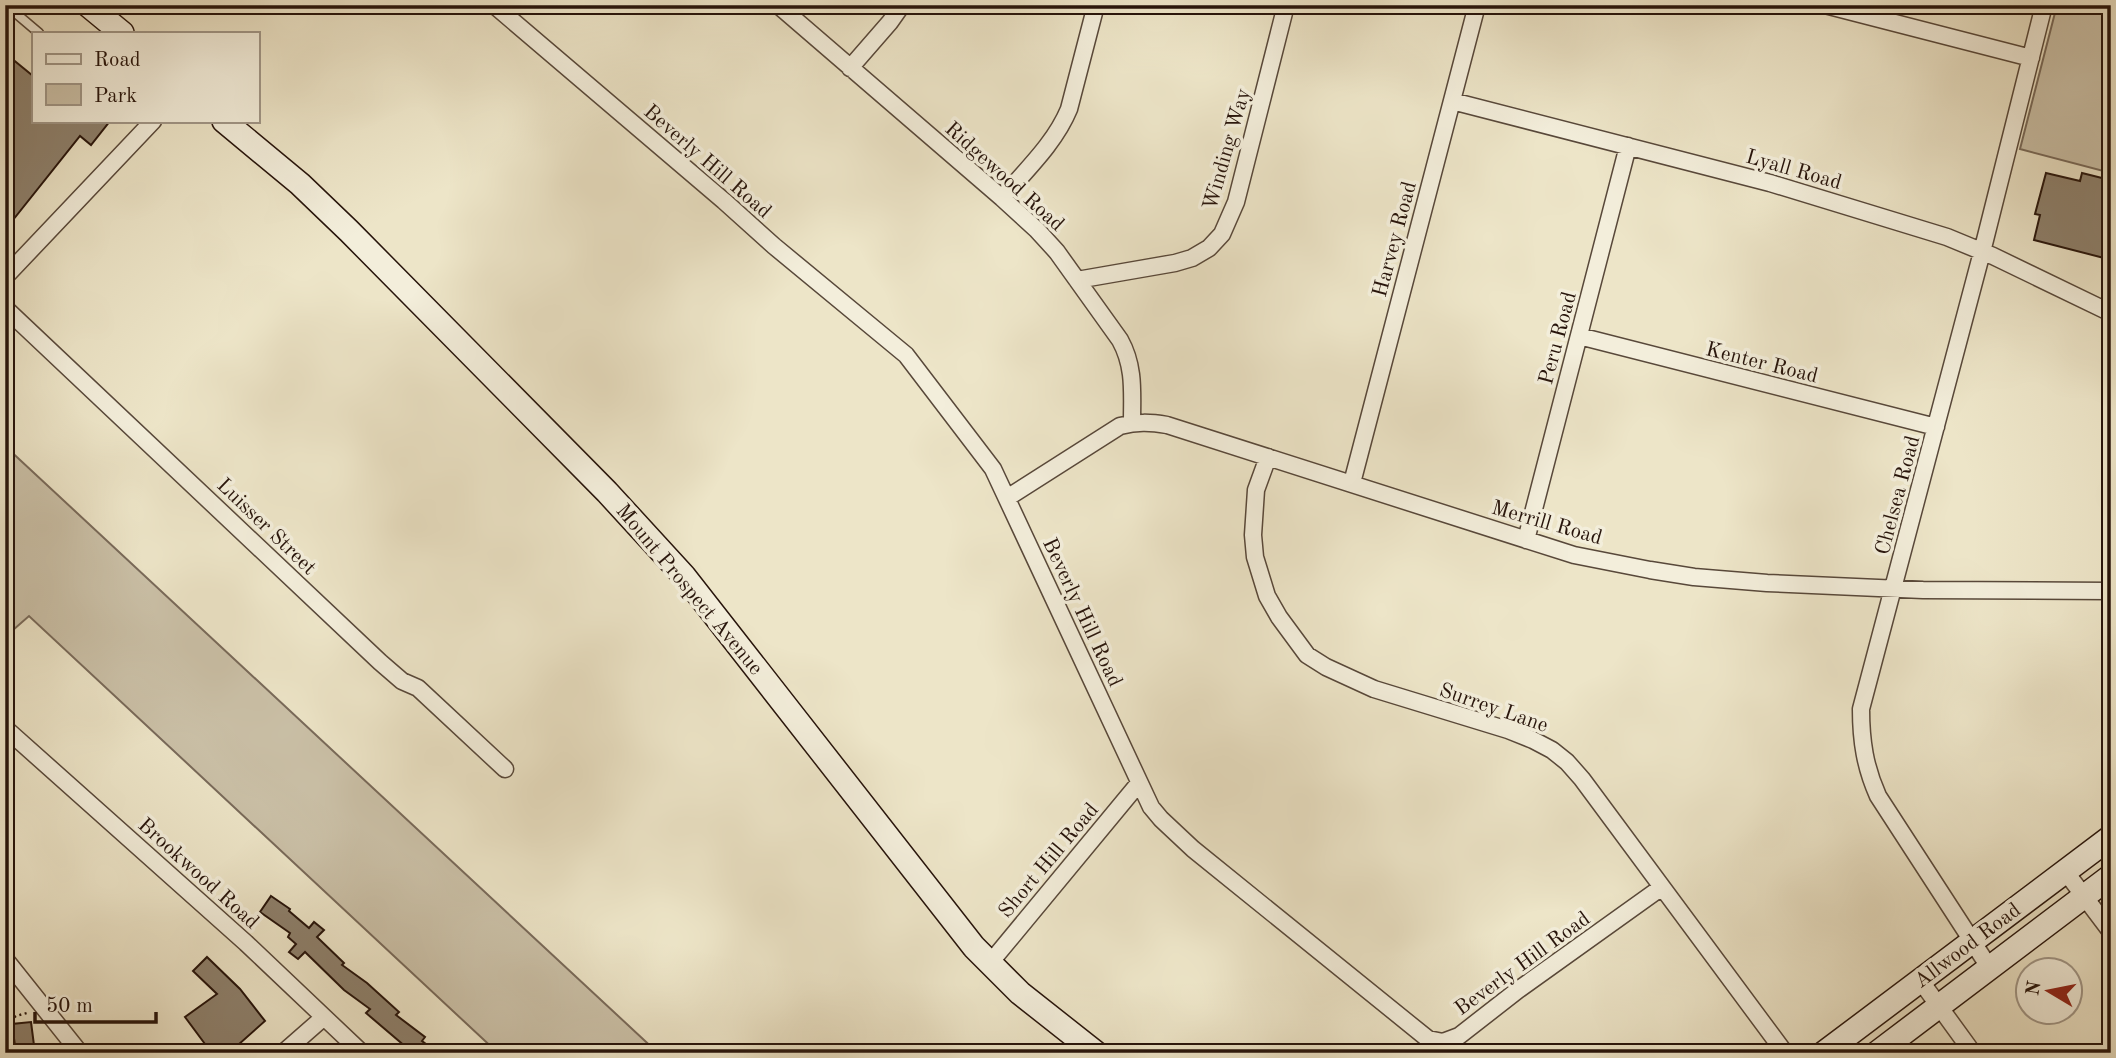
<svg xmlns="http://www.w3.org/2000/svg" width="2116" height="1058" font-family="'Old Standard TT',serif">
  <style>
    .green { fill: #cbc1a8; stroke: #796a5a; stroke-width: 2 }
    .building { fill: #8e816d; stroke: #27140b; stroke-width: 2 }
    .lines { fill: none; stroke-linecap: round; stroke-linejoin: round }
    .lane-casing { stroke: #58483a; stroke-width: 11 }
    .street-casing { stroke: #58483a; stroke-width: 19 }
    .secondary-casing { stroke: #27140b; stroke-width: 26 }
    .path { stroke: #27140b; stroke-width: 2.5; stroke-dasharray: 2 3.5; stroke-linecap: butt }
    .lane { stroke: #f3eedb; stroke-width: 8 }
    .street { stroke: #f3eedb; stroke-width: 16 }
    .secondary { stroke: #f3eedb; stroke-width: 23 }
    .labels { text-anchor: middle; stroke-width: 7; stroke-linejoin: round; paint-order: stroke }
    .street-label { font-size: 21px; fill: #27140b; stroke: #f3eedb }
  </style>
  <rect width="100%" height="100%" fill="#ede5c8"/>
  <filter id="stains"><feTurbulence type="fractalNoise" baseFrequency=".00286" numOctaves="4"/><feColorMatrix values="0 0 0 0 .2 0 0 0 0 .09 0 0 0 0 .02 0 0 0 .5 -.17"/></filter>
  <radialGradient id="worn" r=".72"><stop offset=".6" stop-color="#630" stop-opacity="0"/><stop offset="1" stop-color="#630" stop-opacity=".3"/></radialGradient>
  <path class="green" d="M 2057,5 L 2111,5 L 2111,173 L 2020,149 Z
    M 5,446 L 658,1053 L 498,1053 L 29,616 L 5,637 Z"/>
  <path class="building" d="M 5,53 L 33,76 L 33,121 L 110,121 L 91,145 L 80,136 L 5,230 Z
    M 2046,173 L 2080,181 L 2082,173 L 2106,179 L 2104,190 L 2111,192 L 2111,233 L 2104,258 L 2034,240 L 2040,215 L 2035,214 Z
    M 271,896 L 290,909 L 289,911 L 309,928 L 314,922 L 324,930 L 317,937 L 344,963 L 342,965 L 367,983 L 399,1012 L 396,1015 L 425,1037 L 422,1041 L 438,1053 L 413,1053 L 366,1013 L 370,1009 L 344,990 L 305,952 L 298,959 L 289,952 L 296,944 L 288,937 L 290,933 L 260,912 Z
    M 207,957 L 240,989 L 265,1021 L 229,1053 L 194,1053 L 205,1044 L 185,1017 L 217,994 L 193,971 Z
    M 31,1022 L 35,1053 L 16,1053 L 12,1024 Z"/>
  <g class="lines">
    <defs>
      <path id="lane" d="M 6,5 L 39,33"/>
      <path id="street" d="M 494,5 L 724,201 L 774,246 L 906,355 L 993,469 L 1151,807 L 1161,819 L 1193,849 L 1428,1039 L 1443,1042 L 1459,1036 L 1518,990 L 1662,887
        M 778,5 L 1002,198 L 1037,230 L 1057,252 L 1120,340 C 1135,367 1132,393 1132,423
        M 1825,5 L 2031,58
        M 850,68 L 890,22 L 902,5
        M 1452,101 L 1770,183 L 1947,237 L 1993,256 L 2111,313
        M 1002,198 C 1026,170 1055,143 1069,109 L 1096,5
        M 5,277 L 153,121
        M 1077,280 L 1175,263 L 1192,258 L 1209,248 L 1222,234 L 1236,202 L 1286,5
        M 5,308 L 380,662 L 402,681 L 418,688 L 505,769
        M 1579,336 L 1936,427
        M 1268,457 L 1256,490 L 1253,535 L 1255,557 L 1267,596 L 1279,617 L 1307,655 L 1326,667 L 1374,689 L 1508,730 L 1533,740 L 1552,750 L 1567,762 L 1582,779 L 1785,1053
        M 1352,483 L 1477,5
        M 1007,498 L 1120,426 C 1137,422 1149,422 1167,425 L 1574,555 L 1650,570 L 1694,577 L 1767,583 L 1923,590 L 2111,591
        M 1526,540 L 1628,146
        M 5,728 L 246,943 L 362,1053
        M 2065,871 L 2111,932
        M 5,959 L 80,1053
        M 990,963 L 1139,783
        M 1989,967 L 1878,796 C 1865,767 1861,741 1861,709 L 1982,252 L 2044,5
        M 1920,980 L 1973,1053
        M 283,1053 L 324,1017"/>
      <path id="secondary" d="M 88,5 L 122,33
        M 224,121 L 300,184 L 349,231 L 607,492 L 684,576 L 974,947 L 1020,993 L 1096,1053
        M 1824,1053 L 2111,837
        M 1877,1053 L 2111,876"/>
    </defs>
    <use href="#lane" class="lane-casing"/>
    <use href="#street" class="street-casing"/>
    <use href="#secondary" class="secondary-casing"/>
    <path class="path" d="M 5,1023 L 16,1016 L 27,1013"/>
    <use href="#lane" class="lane"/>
    <use href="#street" class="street"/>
    <use href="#secondary" class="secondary"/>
  </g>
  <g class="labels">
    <g class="street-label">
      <text transform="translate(1226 149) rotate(-74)" y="7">Winding Way</text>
      <text transform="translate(708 161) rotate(41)" y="7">Beverly Hill Road</text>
      <text transform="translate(1794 169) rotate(16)" y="7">Lyall Road</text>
      <text transform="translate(1005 176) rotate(42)" y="7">Ridgewood Road</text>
      <text transform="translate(1394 239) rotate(-75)" y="7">Harvey Road</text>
      <text transform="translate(1557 338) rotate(-75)" y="7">Peru Road</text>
      <text transform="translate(1762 362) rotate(14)" y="7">Kenter Road</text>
      <text transform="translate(1897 495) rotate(-75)" y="7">Chelsea Road</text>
      <text transform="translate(1547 522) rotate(16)" y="7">Merrill Road</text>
      <text transform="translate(267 526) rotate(44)" y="7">Luisser Street</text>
      <text transform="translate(690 589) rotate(50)" y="7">Mount Prospect Avenue</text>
      <text transform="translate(1083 612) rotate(65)" y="7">Beverly Hill Road</text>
      <text transform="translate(1494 707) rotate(19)" y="7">Surrey Lane</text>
      <text transform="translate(1048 860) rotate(-50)" y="7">Short Hill Road</text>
      <text transform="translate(199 873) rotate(42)" y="7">Brookwood Road</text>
      <text transform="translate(1967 945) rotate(-37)" y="7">Allwood Road</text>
      <text transform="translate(1522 963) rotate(-36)" y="7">Beverly Hill Road</text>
    </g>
  </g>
  <rect width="2116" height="1058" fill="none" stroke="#ede5c8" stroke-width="28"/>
  <rect x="7" y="7" width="2102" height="1044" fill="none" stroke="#27140b" stroke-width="3.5"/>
  <rect x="14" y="14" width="2088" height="1030" fill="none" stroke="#27140b" stroke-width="2"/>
  <rect x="32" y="32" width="228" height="91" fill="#f3eedb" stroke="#a19788" stroke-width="2"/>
  <rect x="46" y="54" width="35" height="10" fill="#f3eedb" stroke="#a19788" stroke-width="2"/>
  <text x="94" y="66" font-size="21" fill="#27140b">Road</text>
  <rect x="46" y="84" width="35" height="21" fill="#cbc1a8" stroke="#a19788" stroke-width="2"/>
  <text x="94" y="102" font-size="21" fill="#27140b">Park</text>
  <g transform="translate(2049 991) rotate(280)"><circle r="33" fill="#f3eedb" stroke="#a19788" stroke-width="2"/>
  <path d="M0-5L12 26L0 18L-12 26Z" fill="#8f2418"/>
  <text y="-10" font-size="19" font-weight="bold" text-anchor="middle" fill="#27140b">N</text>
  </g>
  <path d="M35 1012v10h121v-10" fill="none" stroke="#27140b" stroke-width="3.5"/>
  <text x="46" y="1012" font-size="21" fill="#27140b" stroke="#f3eedb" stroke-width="5" paint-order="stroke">50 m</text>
  <rect width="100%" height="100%" filter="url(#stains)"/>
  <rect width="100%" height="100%" fill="url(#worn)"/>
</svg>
